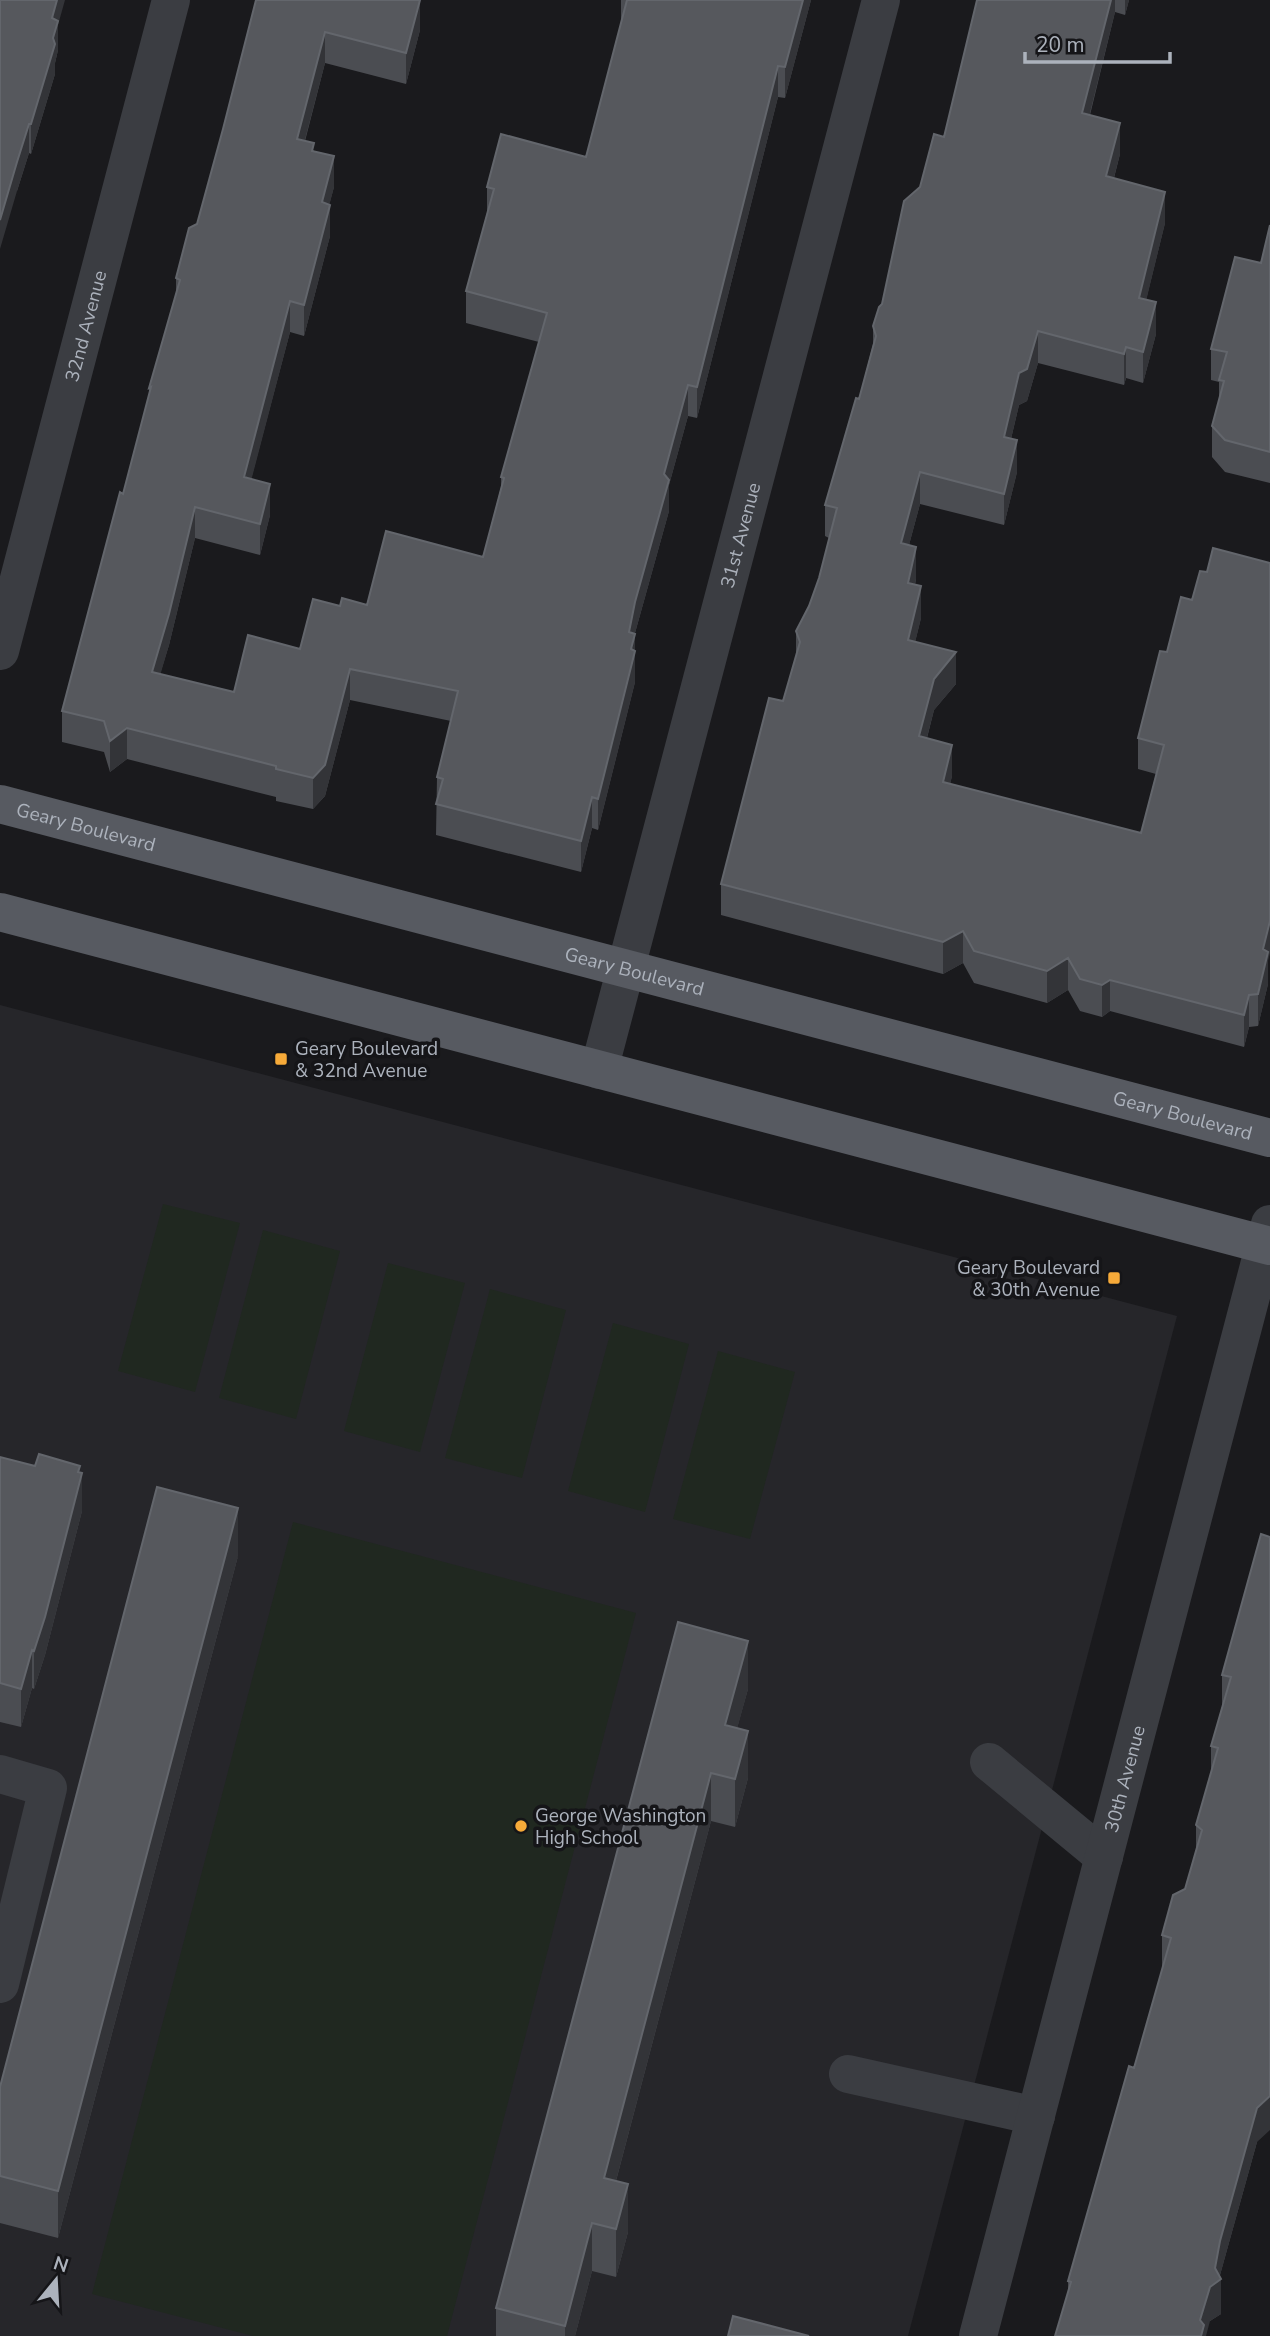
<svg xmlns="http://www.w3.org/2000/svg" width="1270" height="2336" font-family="'Nunito Sans',sans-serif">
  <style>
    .built { fill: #26262a }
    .green { fill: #202820 }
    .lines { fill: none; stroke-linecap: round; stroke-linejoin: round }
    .minor { stroke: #3b3d42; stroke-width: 38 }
    .major { stroke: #575a61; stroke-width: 38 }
    .wall { fill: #4b4d52 }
    .shaded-wall { fill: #333438 }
    .building { fill: #56585d; stroke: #63666c; stroke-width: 2 }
    .poi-dot { fill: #f6aa39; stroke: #151518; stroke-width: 2.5 }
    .labels { text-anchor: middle; stroke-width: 7; stroke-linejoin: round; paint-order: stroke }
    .street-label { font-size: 19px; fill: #acb2bc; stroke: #151518 }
    .poi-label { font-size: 19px; fill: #acb2bc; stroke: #151518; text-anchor: start }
  </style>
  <rect width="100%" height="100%" fill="#1a1a1d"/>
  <path class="built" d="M 0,1005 L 1177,1316 L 908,2336 L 0,2336 Z"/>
  <path class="green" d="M 163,1204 L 240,1223 L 195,1392 L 118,1371 Z
    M 263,1230 L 340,1251 L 296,1419 L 219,1398 Z
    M 388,1263 L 465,1283 L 420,1452 L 344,1431 Z
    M 490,1289 L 566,1310 L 522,1478 L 445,1458 Z
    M 613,1323 L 689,1344 L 645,1512 L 568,1491 Z
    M 718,1351 L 795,1372 L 750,1539 L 673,1519 Z
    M 293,1522 L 636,1613 L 447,2336 L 253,2336 L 92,2294 Z"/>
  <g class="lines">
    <g class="minor">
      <path id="s1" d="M 0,651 L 171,0"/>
      <path id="s2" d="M 599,1070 L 881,0"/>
      <path d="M 989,1762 L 1104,1857"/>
      <path d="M 0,1774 L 48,1788 L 0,1984"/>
      <path d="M 848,2074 L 1036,2116"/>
      <path id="s3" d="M 978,2336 L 1270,1224"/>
    </g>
    <g class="major">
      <path id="s4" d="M 0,804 L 1270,1138"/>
      <path d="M 0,912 L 1270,1246"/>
    </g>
  </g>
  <path class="wall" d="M 0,0 L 58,25 L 58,50 L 55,63 L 55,74 L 31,154 L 29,153 L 17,191 Z
    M 256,0 L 420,30 L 406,84 L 325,63 L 305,141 L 314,151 L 334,187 L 329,205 L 330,236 L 304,336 L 290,332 L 251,479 L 270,515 L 260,555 L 195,538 L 169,645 L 160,674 L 234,692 L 300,649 L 340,606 L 367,605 L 483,557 L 501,487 L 501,477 L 539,342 L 466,323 L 466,291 L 487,213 L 487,187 L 586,157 L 621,25 L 621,0 L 811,0 L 785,98 L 778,97 L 697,418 L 688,416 L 669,485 L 669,511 L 635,633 L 635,682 L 598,830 L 592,828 L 581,872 L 436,835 L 437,777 L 451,721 L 350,700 L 325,796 L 313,809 L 276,801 L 276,797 L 127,759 L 110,772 L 104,752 L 62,742 L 62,711 L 123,494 L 149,395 L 149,388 L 176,293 L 176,278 L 197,224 L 223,129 Z
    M 977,0 L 1129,0 L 1125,15 L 1115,12 L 1090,115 L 1120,154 L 1114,178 L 1165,223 L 1146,300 L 1156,334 L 1143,383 L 1126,378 L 1124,385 L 1038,363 L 1027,401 L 1019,405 L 1011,439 L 1017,472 L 1004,525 L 920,504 L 909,545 L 916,579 L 915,585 L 921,618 L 915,642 L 956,684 L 934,710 L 927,738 L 952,776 L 950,784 L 1141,833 L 1156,774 L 1138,769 L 1138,738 L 1160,651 L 1268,961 L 1268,984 L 1258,1026 L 1249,1027 L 1244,1047 L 1110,1011 L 1102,1017 L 1080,1011 L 1068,990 L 1047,1003 L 974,983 L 963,963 L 943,974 L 721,915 L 721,884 L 783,701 L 796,656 L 796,631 L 809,606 L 819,578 L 829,538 L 825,536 L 825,505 L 859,399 L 873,344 L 873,326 L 882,304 L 920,187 L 944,137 Z
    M 1270,225 L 1270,483 L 1225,472 L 1212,457 L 1212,426 L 1219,400 L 1219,382 L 1211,380 L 1211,349 L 1261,263 Z
    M 0,1457 L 35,1466 L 80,1472 L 82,1511 L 45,1655 L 34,1689 L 32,1688 L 21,1727 L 0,1722 Z
    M 1261,1534 L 1257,2142 L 1220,2275 L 1221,2314 L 1210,2321 L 1068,2292 L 1068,2281 L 1134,2068 L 1162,1970 L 1162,1935 L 1185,1889 L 1196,1850 L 1196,1825 L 1211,1772 L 1211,1746 L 1222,1707 L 1222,1675 Z
    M 238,1556 L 58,2238 L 0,2223 L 0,2087 Z
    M 678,1622 L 748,1689 L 737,1728 L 748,1778 L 735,1827 L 711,1821 L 616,2181 L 628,2232 L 616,2277 L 592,2271 L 575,2336 L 496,2336 L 496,2308 Z"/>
  <path class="shaded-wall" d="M 57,0 L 65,0 L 58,25 L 58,50 L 55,63 L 55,74 L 31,154 L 31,124 L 52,18 Z
    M 420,0 L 420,30 L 406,84 L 406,53 Z
    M 803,0 L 811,0 L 785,98 L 785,67 Z
    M 1111,0 L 1115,0 L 1115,12 L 1082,145 L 1082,113 Z
    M 1125,0 L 1129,0 L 1125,15 Z
    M 325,32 L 325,63 L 297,170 L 297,139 Z
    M 778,66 L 778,97 L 697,418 L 697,387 Z
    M 1120,123 L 1120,154 L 1106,208 L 1106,176 Z
    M 29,124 L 29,153 L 17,191 L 0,249 L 0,220 L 17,162 Z
    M 334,156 L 334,187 L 322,233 L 322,202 Z
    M 1165,192 L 1165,223 L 1139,330 L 1139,298 Z
    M 330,205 L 330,236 L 304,336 L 304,305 Z
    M 290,301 L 290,332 L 244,508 L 244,477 Z
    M 1156,302 L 1156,334 L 1143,383 L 1143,352 Z
    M 1038,331 L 1038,363 L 1027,401 L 1019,405 L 1004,468 L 1004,437 L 1019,373 Z
    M 1126,347 L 1126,378 L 1124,385 L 1124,354 Z
    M 688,385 L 688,416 L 669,485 L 669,511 L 635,633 L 635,682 L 598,830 L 598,799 L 635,602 L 664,474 Z
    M 1017,440 L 1017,472 L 1004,525 L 1004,494 Z
    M 920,472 L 920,504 L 901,575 L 901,543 Z
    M 270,484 L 270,515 L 260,555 L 260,524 Z
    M 195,507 L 195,538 L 169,645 L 152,703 L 152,672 Z
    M 916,547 L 916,579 L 908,614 L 908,583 Z
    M 921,586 L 921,618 L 908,671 L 908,640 Z
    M 956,652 L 956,684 L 934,710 L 919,768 L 919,736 L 934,679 Z
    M 350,669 L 350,700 L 325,796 L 313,809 L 313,778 Z
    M 127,728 L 127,759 L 110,772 L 110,741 Z
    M 952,745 L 952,776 L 943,814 L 943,782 Z
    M 592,797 L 592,828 L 581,872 L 581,841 Z
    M 1270,921 L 1270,953 L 1268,961 L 1268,984 L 1258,1026 L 1258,994 L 1263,949 Z
    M 963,931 L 963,963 L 943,974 L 943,942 Z
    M 1068,958 L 1068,990 L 1047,1003 L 1047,971 Z
    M 1110,980 L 1110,1011 L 1102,1017 L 1102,985 Z
    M 1249,995 L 1249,1027 L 1244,1047 L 1244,1015 Z
    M 80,1466 L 80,1481 L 82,1473 L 82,1511 L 45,1655 L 34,1689 L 34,1651 Z
    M 238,1508 L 238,1556 L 58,2238 L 58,2191 Z
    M 748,1641 L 748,1689 L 725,1773 L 725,1725 Z
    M 32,1650 L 32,1688 L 21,1727 L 21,1689 Z
    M 748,1731 L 748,1778 L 735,1827 L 735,1779 Z
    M 711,1773 L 711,1821 L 604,2226 L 604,2178 Z
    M 1270,2096 L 1270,2130 L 1257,2142 L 1220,2275 L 1219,2280 L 1221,2279 L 1221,2314 L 1210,2321 L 1206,2336 L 1200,2336 L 1200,2320 L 1215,2268 L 1220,2241 L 1257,2108 Z
    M 628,2184 L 628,2232 L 616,2277 L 616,2229 Z
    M 592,2223 L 592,2271 L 575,2336 L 565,2336 L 565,2326 Z"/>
  <path class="building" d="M 0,0 L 57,0 L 52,18 L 58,21 L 53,38 L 55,44 L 31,124 L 29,124 L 17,162 L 0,220 Z
    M 256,0 L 420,0 L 406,53 L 325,32 L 297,139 L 314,143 L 312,151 L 334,156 L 322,202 L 330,205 L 304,305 L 290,301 L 244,477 L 270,484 L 260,524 L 195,507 L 169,614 L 152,672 L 234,692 L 248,635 L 300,649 L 313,599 L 340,606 L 342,598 L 367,605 L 386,531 L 483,557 L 504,478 L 501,477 L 547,313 L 466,291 L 494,189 L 487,187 L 501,134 L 586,157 L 627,0 L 803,0 L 785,67 L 778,66 L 697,387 L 688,385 L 664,474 L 669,480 L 635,602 L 629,632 L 635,634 L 631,649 L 635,651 L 598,799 L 592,797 L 581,841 L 436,804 L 443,779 L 437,777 L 458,691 L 350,669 L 325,765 L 313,778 L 276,769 L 276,766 L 127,728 L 110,741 L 104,721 L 62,711 L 120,492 L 123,494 L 151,387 L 149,388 L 180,280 L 176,278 L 189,228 L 197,224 L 223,129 Z
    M 977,0 L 1111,0 L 1082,113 L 1120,123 L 1106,176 L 1165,192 L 1139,298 L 1156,302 L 1143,352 L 1126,347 L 1124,354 L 1038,331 L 1027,369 L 1019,373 L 1004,437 L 1017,440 L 1004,494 L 920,472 L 901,543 L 916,547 L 908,583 L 921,586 L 908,640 L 956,652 L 934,679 L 919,736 L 952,745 L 943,782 L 1141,833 L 1164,745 L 1138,738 L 1160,651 L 1167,652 L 1181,597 L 1192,600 L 1200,571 L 1207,572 L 1213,548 L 1270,563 L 1270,921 L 1263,949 L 1268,952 L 1258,994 L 1249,995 L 1244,1015 L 1110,980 L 1102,985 L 1080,979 L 1068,958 L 1047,971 L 974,951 L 963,931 L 943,942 L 721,884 L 769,698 L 783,701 L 800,642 L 796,631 L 809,606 L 819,578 L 837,508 L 825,505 L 856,398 L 859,399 L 876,336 L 873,326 L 879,307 L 882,304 L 904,201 L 920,187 L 934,134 L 944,137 Z
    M 1270,225 L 1270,452 L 1225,440 L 1212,426 L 1224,381 L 1219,380 L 1227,352 L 1211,349 L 1235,257 L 1261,263 Z
    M 39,1454 L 80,1466 L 78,1472 L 82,1473 L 45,1617 L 34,1651 L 32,1650 L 21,1689 L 0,1683 L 0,1457 L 35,1466 Z
    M 157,1487 L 238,1508 L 58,2191 L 0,2176 L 0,2087 Z
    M 1261,1534 L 1270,1537 L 1270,2096 L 1257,2108 L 1220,2241 L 1215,2268 L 1221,2279 L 1210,2287 L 1200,2320 L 1204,2325 L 1201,2336 L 1055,2336 L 1071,2282 L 1068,2281 L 1129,2066 L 1134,2068 L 1171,1938 L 1162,1935 L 1173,1895 L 1185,1889 L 1202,1830 L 1196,1825 L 1218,1748 L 1211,1746 L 1231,1677 L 1222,1675 Z
    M 678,1622 L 748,1641 L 725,1725 L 748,1731 L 735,1779 L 711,1773 L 604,2178 L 628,2184 L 616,2229 L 592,2223 L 565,2326 L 496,2308 Z
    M 733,2316 L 809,2336 L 728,2336 Z"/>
  <g class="poi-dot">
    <rect x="274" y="1052" width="14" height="14" rx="3.5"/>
    <rect x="1107" y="1271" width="14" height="14" rx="3.5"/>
    <circle cx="521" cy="1826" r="7"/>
  </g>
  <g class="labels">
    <g class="street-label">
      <text dy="7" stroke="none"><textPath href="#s1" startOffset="336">32nd Avenue</textPath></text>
      <text dy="7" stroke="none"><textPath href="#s2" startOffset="553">31st Avenue</textPath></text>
      <text dy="7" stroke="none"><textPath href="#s4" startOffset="89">Geary Boulevard</textPath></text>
      <text dy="7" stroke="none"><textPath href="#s4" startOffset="656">Geary Boulevard</textPath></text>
      <text dy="7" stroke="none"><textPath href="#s4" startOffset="1223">Geary Boulevard</textPath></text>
      <text dy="7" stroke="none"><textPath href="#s3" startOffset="576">30th Avenue</textPath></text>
    </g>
    <g class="poi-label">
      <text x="295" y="1055">Geary Boulevard<tspan x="295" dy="22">&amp; 32nd Avenue</tspan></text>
      <text x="1100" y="1274" text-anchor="end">Geary Boulevard<tspan x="1100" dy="22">&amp; 30th Avenue</tspan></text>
      <text x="535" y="1822">George Washington<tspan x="535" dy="22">High School</tspan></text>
    </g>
  </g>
  <g transform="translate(56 2280) rotate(18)" stroke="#151518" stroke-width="5" paint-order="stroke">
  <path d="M0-5L12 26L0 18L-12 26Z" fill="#acb2bc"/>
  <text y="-10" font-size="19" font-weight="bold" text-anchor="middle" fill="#acb2bc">N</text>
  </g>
  <path d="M1025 52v10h145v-10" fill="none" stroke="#acb2bc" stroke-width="3.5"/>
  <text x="1036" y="52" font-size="21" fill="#acb2bc" stroke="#151518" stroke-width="5" paint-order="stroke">20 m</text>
</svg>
